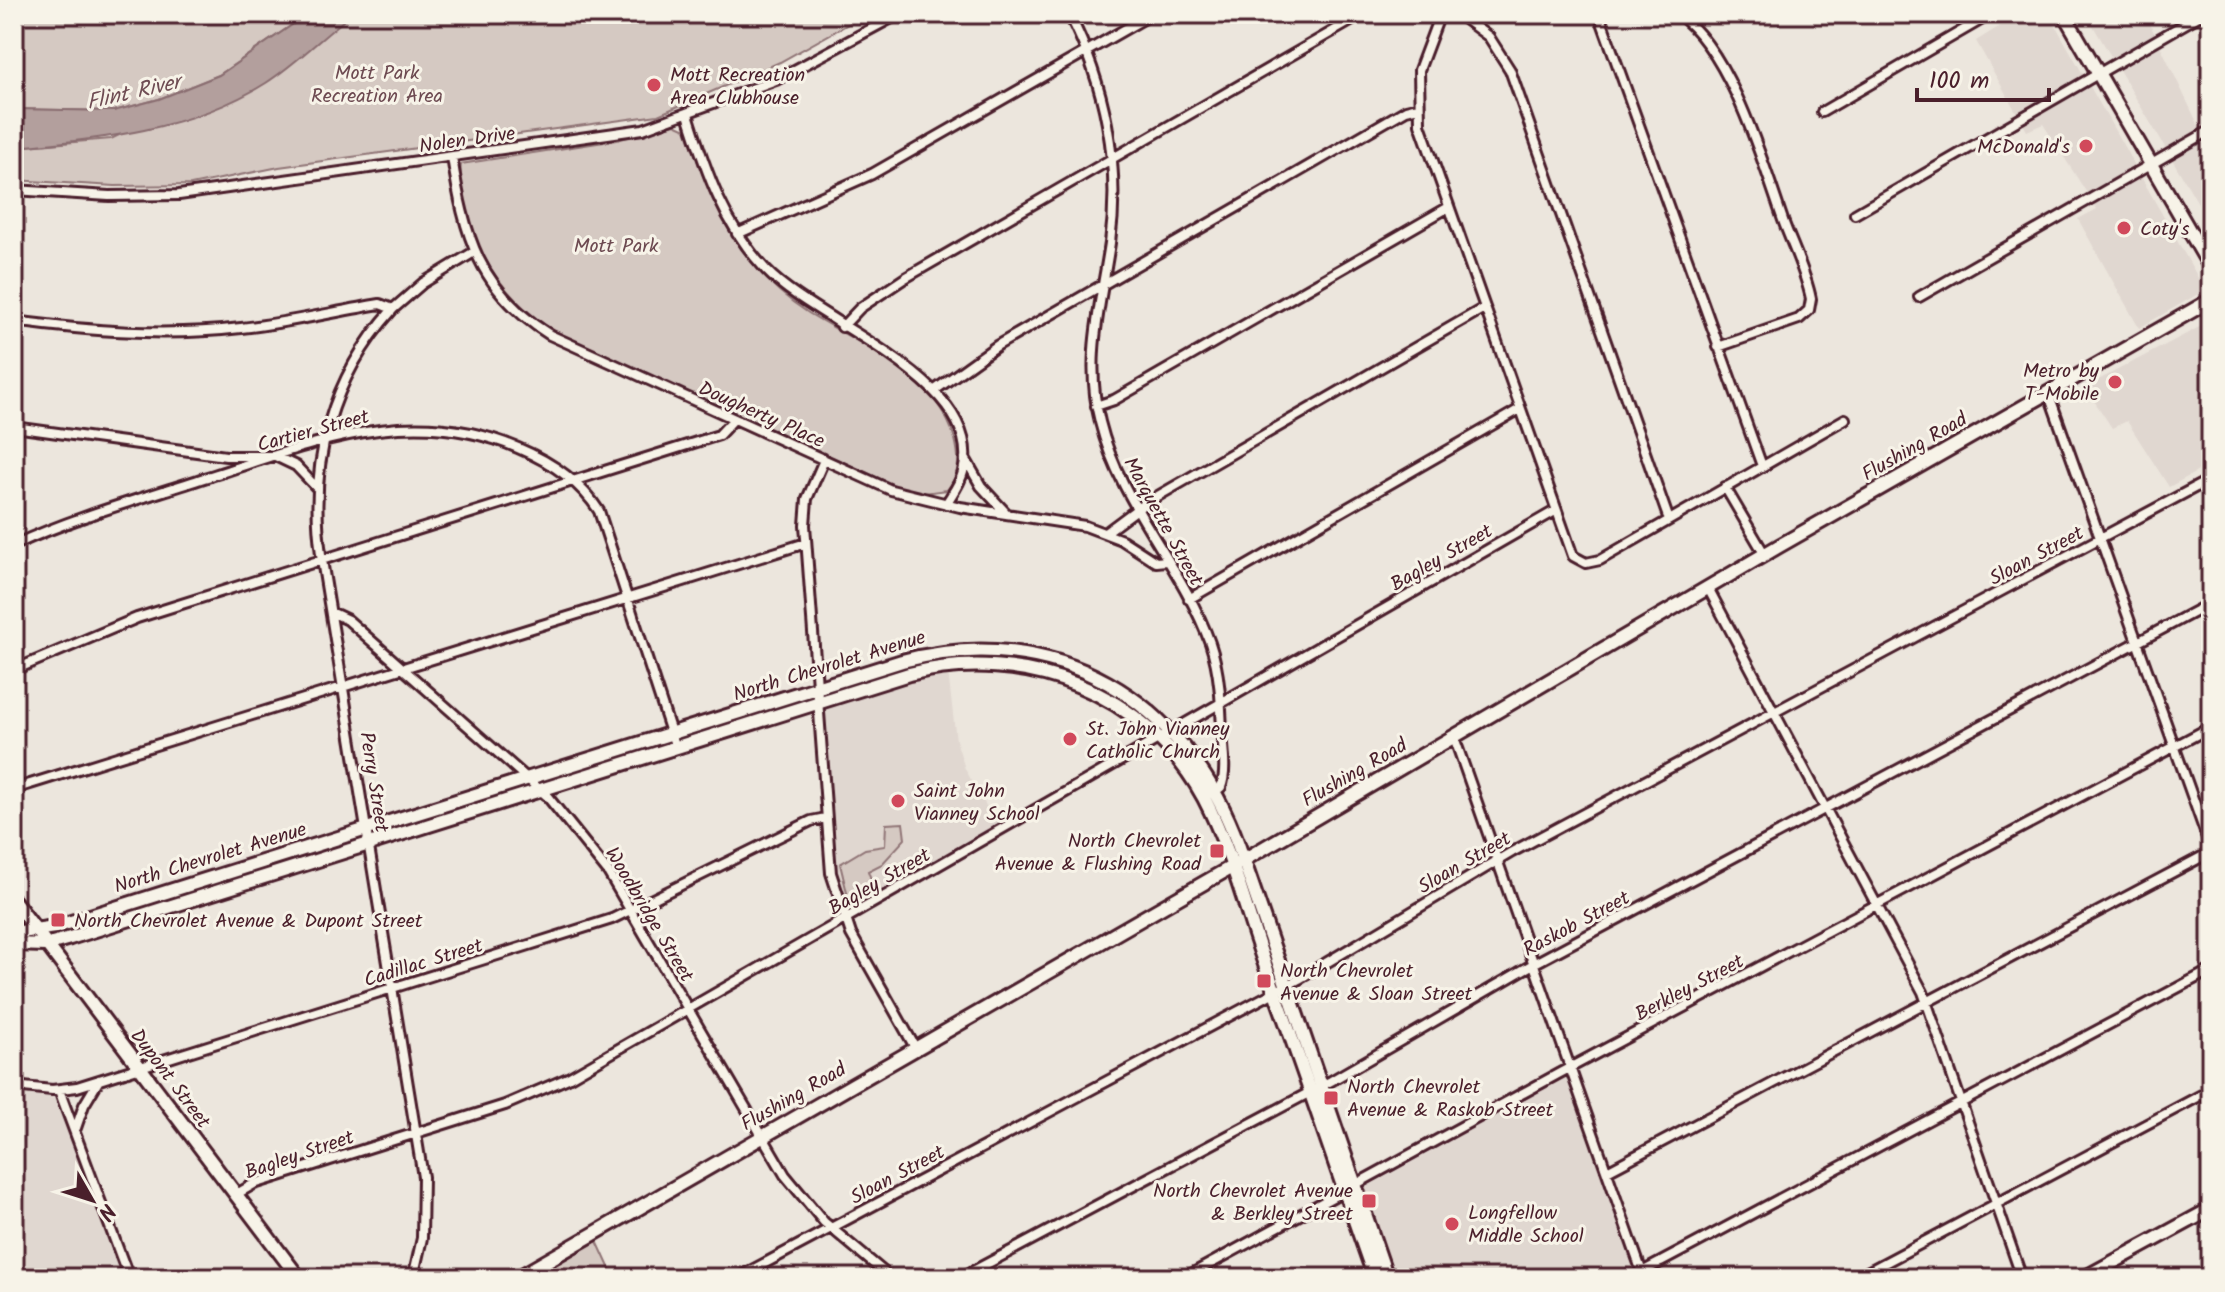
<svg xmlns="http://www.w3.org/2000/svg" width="2225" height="1292" font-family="Kalam,sans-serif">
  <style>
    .built { fill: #e0d7d0 }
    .green { fill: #d5c9c2; stroke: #907476; stroke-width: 2 }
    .water { fill: #b39f9d; stroke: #896c6f; stroke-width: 2 }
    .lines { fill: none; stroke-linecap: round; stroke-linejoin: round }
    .street-casing { stroke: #4a1f2b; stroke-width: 14 }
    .secondary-casing { stroke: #4a1f2b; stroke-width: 18 }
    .street { stroke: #f7f3e8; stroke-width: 8 }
    .secondary { stroke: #f7f3e8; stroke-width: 12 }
    .poi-dot { fill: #d1495b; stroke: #f7f3e8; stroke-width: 3 }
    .labels { text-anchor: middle; stroke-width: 6; stroke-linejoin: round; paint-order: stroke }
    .park-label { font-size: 20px; fill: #6d4a51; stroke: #f7f3e8 }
    .poi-label { font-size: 20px; fill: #4a1f2b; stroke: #f7f3e8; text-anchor: start }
    .street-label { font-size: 20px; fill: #4a1f2b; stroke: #f7f3e8 }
    .water-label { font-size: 22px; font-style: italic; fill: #6f4c53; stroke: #f7f3e8 }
  </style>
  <rect width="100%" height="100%" fill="#ece6dd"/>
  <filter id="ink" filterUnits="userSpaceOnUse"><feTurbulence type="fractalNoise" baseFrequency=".0125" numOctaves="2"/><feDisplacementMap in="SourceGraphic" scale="16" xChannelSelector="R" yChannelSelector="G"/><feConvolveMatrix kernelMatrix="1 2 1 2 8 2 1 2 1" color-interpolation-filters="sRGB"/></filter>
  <g filter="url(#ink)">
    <path class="built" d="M 2019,14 L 2049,14 L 2205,290 L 2139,328 L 2078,219 L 2097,209 L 2043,124 L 2027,131 L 1976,41 Z
      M 2086,14 L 2145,14 L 2207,143 L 2211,142 L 2211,225 Z
      M 2211,321 L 2211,464 L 2169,487 L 2127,421 L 2112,428 L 2085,387 Z
      M 948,672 L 956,740 L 965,769 L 992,816 L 1000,814 L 1005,821 L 854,908 L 849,907 L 840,888 L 834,854 L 824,710 L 828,705 L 914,679 Z
      M 1565,1078 L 1570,1082 L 1639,1278 L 1393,1278 L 1364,1197 L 1365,1188 Z
      M 14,1091 L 48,1095 L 59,1102 L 124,1278 L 14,1278 Z"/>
    <path class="green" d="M 14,14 L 308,14 L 219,75 L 159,99 L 114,111 L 14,109 Z
      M 352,14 L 866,14 L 780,62 L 658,115 L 279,167 L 191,185 L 115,186 L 14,180 L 14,147 L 111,139 L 319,38 Z
      M 675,124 L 686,129 C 704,180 720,227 757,268 C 771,285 789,300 807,312 C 861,346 935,372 955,439 C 960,459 960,474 947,490 L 924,493 L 901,488 L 555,332 C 507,300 476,259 465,201 C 463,189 459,176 461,164 L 617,140 Z
      M 903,823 L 905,839 L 882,864 L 868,871 L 875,890 L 854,903 L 849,901 L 840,864 L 865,849 L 885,846 L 886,824 Z
      M 597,1241 L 614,1278 L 532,1278 Z"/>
    <path class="water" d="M 308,14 L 352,14 C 323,36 296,64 266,83 C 192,130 99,140 14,147 L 14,109 L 114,111 L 159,99 L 219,75 Z"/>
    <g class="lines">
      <defs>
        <path id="street" d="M 1069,14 C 1105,83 1121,164 1110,243 C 1101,304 1084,360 1100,422 C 1120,504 1182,565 1210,643 C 1220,672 1221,703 1222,733 C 1223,750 1227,772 1221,787 L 1212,794
          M 1440,14 L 1419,70 L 1420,124 L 1573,556 L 1586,563 L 1600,560 L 1845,419
          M 1458,14 L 1489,37 L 1510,70 L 1669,520
          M 1599,14 L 1762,466
          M 1678,14 C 1731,51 1763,163 1784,223 C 1793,247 1806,273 1811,299 L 1809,310 L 1799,319 L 1718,347
          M 1822,112 L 1991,14
          M 688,114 C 706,172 724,225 766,270 C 817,324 987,381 963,472 C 960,484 952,494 946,504
          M 452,157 C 464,235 479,291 550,335 L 891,490 L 960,507 L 1085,526 L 1122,540 L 1156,562 L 1166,561
          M 14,190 L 109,196 L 179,195 L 643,129 L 776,80 L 899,14
          M 1855,214 L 2202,14
          M 737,234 L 872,174 L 1152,14
          M 1919,297 L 2211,130
          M 393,309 C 331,378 308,463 321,554 L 423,1177 L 422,1238 L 413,1278
          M 14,321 C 90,331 164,337 241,328 C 288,323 333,312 380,304 L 393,309 L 423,283 L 474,252
          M 842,327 L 860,308 L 905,278 L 1363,14
          M 935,390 L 998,345 L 1406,110 L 1418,107
          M 2048,392 L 2211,849
          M 1096,406 L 1114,400 L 1449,207
          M 14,427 L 226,456 L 275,456 L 296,466 L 316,487
          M 965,458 L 981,486 L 1007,514
          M 824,460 L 807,499 L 805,525 L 831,873 L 851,934 L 916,1049
          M 1725,487 L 1765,555
          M 1105,533 L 1144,504 L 1484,308
          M 14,545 C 75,517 140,499 204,478 C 311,445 407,401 518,448 C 549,461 580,481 599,511 L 676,748
          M 1708,588 L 1923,992 L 2022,1278
          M 1189,599 L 1520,409
          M 331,612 L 348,620 L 547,796 L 608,872 L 785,1175 L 824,1222 L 891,1278
          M 14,670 L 137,618 L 719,435 L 734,419
          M 1454,737 L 1644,1278
          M 14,789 L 806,543
          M 14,1086 L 52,1090 L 77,1087 L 612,919 L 811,821 L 826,818
          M 59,1090 L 129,1278
          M 76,1128 L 84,1105 L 99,1080
          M 1607,1171 L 2211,852
          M 235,1195 L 254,1184 L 505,1105 L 568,1078 L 1555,511
          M 1642,1272 L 2211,970
          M 737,1278 L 1299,979 L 1512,852 L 2211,479
          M 960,1278 L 1331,1081 L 1535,963 L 2211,603
          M 1184,1278 L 1558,1074 L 2211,727
          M 1856,1278 L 2211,1090"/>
        <path id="secondary" d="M 2064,14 L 2211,268
          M 14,901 L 299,1278
          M 14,933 L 55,927 L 902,661 C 1055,621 1185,698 1238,844 L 1387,1278
          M 14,944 L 45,945 L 70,938 L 909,674 C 1024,645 1147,692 1204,798 C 1234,855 1248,921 1271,981 C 1307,1079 1340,1179 1375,1278
          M 517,1278 L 1223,872 L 1779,546 L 2211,300
          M 2084,1278 L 2211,1209"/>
      </defs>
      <use href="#street" class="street-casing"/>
      <use href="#secondary" class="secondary-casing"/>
      <use href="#street" class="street"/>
      <use href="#secondary" class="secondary"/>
    </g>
  </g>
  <g class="poi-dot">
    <circle cx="654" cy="85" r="8"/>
    <circle cx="2086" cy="146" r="8"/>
    <circle cx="2124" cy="228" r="8"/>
    <circle cx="2115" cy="382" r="8"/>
    <circle cx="1070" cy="739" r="8"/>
    <circle cx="898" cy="801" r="8"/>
    <rect x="1209" y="843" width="16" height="16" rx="4"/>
    <rect x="50" y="912" width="16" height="16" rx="4"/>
    <rect x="1256" y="973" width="16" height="16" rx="4"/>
    <rect x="1323" y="1090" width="16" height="16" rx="4"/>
    <rect x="1361" y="1193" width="16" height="16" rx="4"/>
    <circle cx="1452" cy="1224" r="8"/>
  </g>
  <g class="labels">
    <g class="park-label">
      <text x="377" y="79">Mott Park<tspan x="377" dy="23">Recreation Area</tspan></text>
      <text x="616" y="252">Mott Park</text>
    </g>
    <g class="poi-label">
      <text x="670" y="81">Mott Recreation<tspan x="670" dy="23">Area Clubhouse</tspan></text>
      <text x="2070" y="153" text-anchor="end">McDonald's</text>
      <text x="2140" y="235">Coty's</text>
      <text x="2099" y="377" text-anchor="end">Metro by<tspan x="2099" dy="23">T-Mobile</tspan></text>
      <text x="1086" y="735">St. John Vianney<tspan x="1086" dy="23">Catholic Church</tspan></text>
      <text x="914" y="797">Saint John<tspan x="914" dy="23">Vianney School</tspan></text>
      <text x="1201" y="847" text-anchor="end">North Chevrolet<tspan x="1201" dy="23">Avenue &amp; Flushing Road</tspan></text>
      <text x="74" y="927">North Chevrolet Avenue &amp; Dupont Street</text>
      <text x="1280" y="977">North Chevrolet<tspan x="1280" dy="23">Avenue &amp; Sloan Street</tspan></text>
      <text x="1347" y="1093">North Chevrolet<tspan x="1347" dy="23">Avenue &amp; Raskob Street</tspan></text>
      <text x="1353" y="1197" text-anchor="end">North Chevrolet Avenue<tspan x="1353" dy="23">&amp; Berkley Street</tspan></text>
      <text x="1468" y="1219">Longfellow<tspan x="1468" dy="23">Middle School</tspan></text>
    </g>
    <g class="street-label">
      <text transform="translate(467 139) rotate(-8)" y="7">Nolen Drive</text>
      <text transform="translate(762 414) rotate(24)" y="7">Dougherty Place</text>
      <text transform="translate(313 430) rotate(-15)" y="7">Cartier Street</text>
      <text transform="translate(1914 446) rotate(-30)" y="7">Flushing Road</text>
      <text transform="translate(1164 521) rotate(61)" y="7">Marquette Street</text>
      <text transform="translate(2036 555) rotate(-28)" y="7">Sloan Street</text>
      <text transform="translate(1441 557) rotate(-30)" y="7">Bagley Street</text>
      <text transform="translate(829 665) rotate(-17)" y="7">North Chevrolet Avenue</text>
      <text transform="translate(1354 772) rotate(-30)" y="7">Flushing Road</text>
      <text transform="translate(375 782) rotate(81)" y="7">Perry Street</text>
      <text transform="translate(210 857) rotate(-17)" y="7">North Chevrolet Avenue</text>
      <text transform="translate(1464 862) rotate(-30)" y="7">Sloan Street</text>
      <text transform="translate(879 881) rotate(-30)" y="7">Bagley Street</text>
      <text transform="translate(650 914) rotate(59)" y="7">Woodbridge Street</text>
      <text transform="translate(1576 923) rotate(-28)" y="7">Raskob Street</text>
      <text transform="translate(423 962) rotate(-17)" y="7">Cadillac Street</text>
      <text transform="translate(1689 987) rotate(-28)" y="7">Berkley Street</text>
      <text transform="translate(171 1078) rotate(53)" y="7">Dupont Street</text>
      <text transform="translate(793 1096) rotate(-30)" y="7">Flushing Road</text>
      <text transform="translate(299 1154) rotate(-19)" y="7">Bagley Street</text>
      <text transform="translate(897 1174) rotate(-28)" y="7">Sloan Street</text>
    </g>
    <g class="water-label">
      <text transform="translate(133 91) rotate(-13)" y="8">Flint River</text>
    </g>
  </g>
  <rect width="2225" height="1292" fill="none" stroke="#f7f3e8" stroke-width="48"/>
  <rect x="24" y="24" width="2177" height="1244" fill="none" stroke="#4a1f2b" stroke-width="3" filter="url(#ink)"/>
  <g transform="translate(92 1200) rotate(129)" stroke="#f7f3e8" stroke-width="6" paint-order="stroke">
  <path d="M0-6L14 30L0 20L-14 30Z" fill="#4a1f2b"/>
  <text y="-12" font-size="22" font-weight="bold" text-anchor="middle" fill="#4a1f2b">N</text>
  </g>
  <path d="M1917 88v12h132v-12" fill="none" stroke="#4a1f2b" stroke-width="4"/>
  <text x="1929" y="88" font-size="24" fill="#4a1f2b" stroke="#f7f3e8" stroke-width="6" paint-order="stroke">100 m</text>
</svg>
